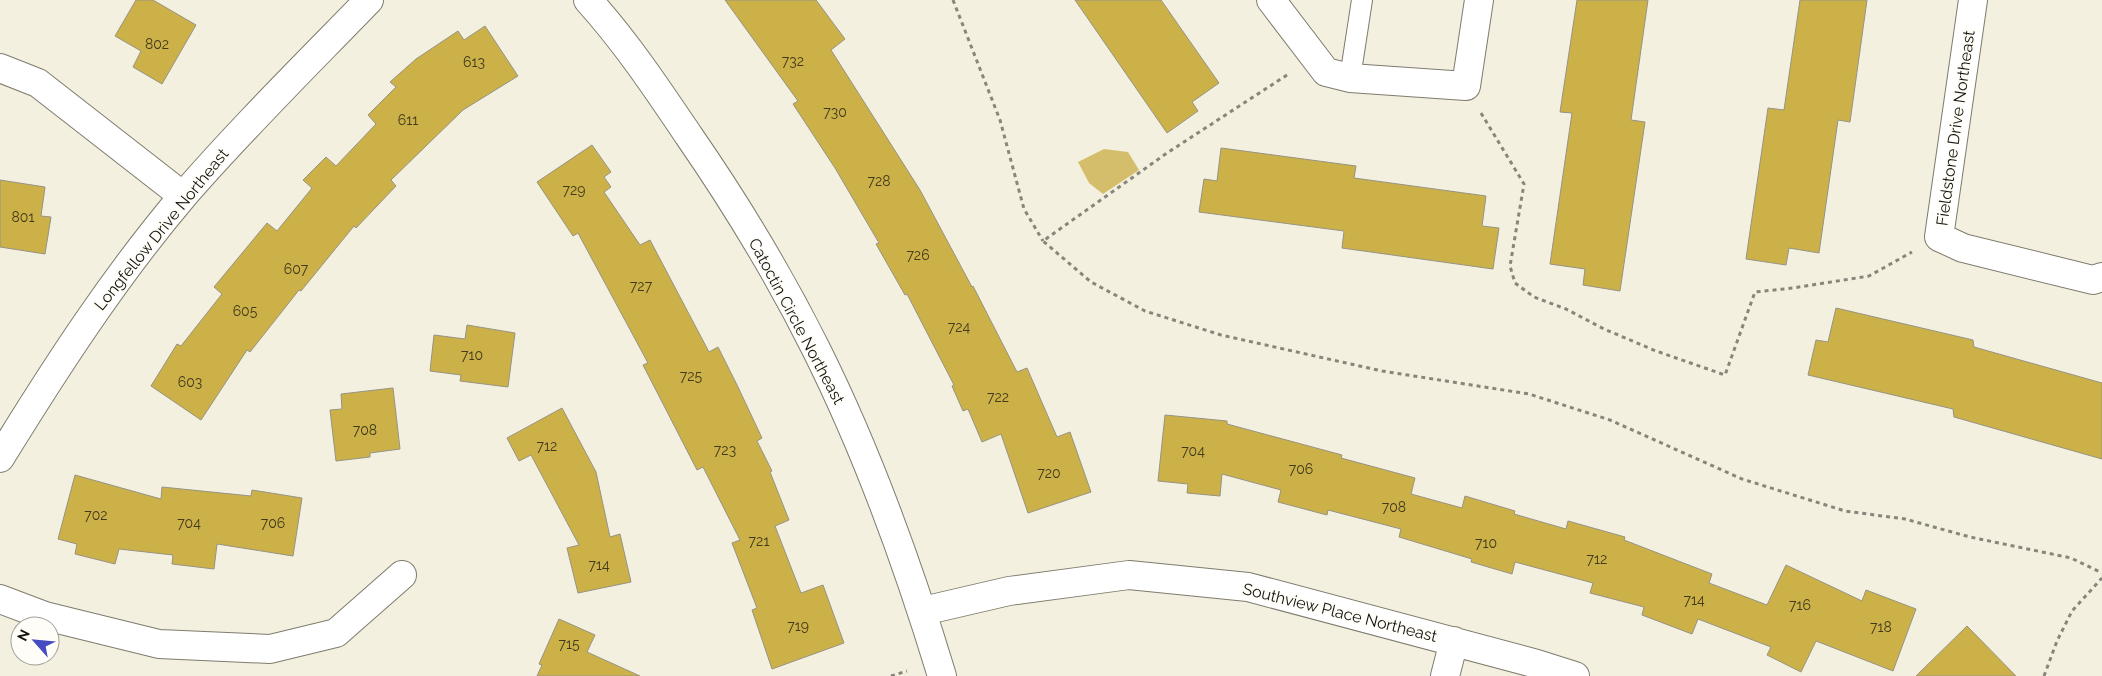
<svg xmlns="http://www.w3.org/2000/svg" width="2102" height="676" font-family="Raleway,sans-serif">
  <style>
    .green { fill: #d4be6c }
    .building { fill: #ccb149; stroke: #969384 }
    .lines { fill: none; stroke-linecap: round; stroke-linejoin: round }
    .service-casing { stroke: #7f7b6d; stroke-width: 22 }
    .minor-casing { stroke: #7f7b6d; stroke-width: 30 }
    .path { stroke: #88857a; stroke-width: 3; stroke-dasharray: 4 4; stroke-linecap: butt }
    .service { stroke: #fff; stroke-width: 20 }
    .minor { stroke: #fff; stroke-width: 28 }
    .labels { text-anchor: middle; stroke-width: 4; stroke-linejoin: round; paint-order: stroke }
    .number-label { font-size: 14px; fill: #423a1c }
    .street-label { font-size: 16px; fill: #14130d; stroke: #fffdf7 }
  </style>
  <rect width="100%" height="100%" fill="#f4f0e0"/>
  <path class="green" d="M 1104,149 L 1128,152 L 1139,170 L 1103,194 L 1089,183 L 1078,162 Z"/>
  <path class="building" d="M 136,0 L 153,0 L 196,25 L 162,84 L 133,67 L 141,51 L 115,36 Z
    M 725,0 L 816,0 L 845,39 L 831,50 L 920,190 L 972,287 L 973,286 L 1017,372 L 1027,368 L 1057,437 L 1070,432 L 1091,492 L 1028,513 L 1001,434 L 982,442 L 968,409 L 963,411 L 952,386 L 954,385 L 907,294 L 905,295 L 876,244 L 879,243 L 835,168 L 793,104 L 798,101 Z
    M 1075,0 L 1161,0 L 1219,83 L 1192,102 L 1198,111 L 1167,133 Z
    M 1577,0 L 1648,0 L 1631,120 L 1645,122 L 1620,291 L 1583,285 L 1585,269 L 1550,264 L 1572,113 L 1560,112 Z
    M 1800,0 L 1867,0 L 1850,122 L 1838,120 L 1819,253 L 1789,248 L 1786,265 L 1746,259 L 1768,108 L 1784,110 Z
    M 485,26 L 518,76 L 463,110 L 391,180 L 396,186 L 356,228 L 354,226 L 301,291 L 299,290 L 250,352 L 247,350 L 201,420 L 151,386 L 177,344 L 181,346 L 222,294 L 214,287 L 267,223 L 277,231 L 312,188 L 303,180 L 326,157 L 336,166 L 376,124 L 368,115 L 396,87 L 390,82 L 416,59 L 458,31 L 464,40 Z
    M 592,145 L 611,172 L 604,177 L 611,187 L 604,192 L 640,245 L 650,240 L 709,352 L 718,347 L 738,387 L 762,438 L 757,441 L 772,471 L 770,472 L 789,520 L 775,526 L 801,593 L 823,585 L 844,643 L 772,669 L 752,610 L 757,608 L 732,543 L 740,540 L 703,467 L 697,470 L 643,365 L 648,363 L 578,233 L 573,236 L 537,182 Z
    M 1221,148 L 1356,166 L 1354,178 L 1486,196 L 1482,226 L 1499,228 L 1493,269 L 1342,248 L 1344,231 L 1199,212 L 1204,179 L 1217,181 Z
    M 0,180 L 45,187 L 41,216 L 51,217 L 45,254 L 0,247 Z
    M 1836,308 L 1973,340 L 1974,347 L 2102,383 L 2102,459 L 1954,417 L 1953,409 L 1808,375 L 1816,340 L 1828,342 Z
    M 467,325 L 515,333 L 508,387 L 460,381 L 461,375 L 430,371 L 434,335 L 465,339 Z
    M 393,388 L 400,449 L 370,453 L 370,457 L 336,461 L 330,410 L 342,409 L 341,394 Z
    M 562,408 L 596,472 L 610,537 L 620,534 L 631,582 L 578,593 L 567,548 L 579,545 L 531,455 L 519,461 L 507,438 Z
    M 1165,415 L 1227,421 L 1227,424 L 1342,455 L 1341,458 L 1415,478 L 1411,494 L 1462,508 L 1465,496 L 1515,511 L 1514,514 L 1566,529 L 1568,521 L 1625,537 L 1624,540 L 1712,574 L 1709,583 L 1767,605 L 1786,565 L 1862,601 L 1866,590 L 1916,609 L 1893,671 L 1816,641 L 1801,672 L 1767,655 L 1771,647 L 1698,619 L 1692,634 L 1642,615 L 1644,607 L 1590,593 L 1593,583 L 1515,562 L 1512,574 L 1471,562 L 1472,559 L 1399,537 L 1401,529 L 1328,510 L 1327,515 L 1278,502 L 1281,490 L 1222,474 L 1220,496 L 1187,493 L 1188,484 L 1158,481 Z
    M 75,475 L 161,499 L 162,487 L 251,496 L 252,490 L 302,498 L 293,556 L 217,544 L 214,569 L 172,564 L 173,555 L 119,549 L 115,564 L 75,554 L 77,544 L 58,539 Z
    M 559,619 L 595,635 L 587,652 L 640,676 L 537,676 L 542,665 L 539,664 Z
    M 1967,626 L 2016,676 L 1916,676 Z"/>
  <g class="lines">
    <defs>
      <path id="service" d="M 1350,78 L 1362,0"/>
      <path id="minor" d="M 588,0 C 626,42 658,90 689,136 C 736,204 779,275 816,349 C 868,453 908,564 942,676
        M 1271,0 L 1326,72 L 1350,78 L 1466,86 L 1479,0
        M 1973,0 L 1939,237 L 1963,248 L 2093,280 L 2102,277
        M 0,68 L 38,83 L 183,196
        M 0,458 C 56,367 115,276 184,195 C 243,127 307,64 369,0
        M 0,599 L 45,616 L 159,644 L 270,649 L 336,633 L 402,575
        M 923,611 L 1009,591 L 1129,575 L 1248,587 L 1537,664 L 1575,676
        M 1445,676 L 1454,641"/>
    </defs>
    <use href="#service" class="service-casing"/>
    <use href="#minor" class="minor-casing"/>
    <path class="path" d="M 953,0 L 1000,120 L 1024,209 L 1043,241
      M 1287,75 L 1167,153 L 1043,241 L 1091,282 L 1145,311 L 1221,335 L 1382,371 L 1529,394 L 1610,420 L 1742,479 L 1845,511 L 1905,519 L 1970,537 L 2071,558 L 2102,573
      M 1481,113 L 1524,184 L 1510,266 L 1515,283 L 1534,297 L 1566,309 L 1604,329 L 1656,351 L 1725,375 L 1755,292 L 1793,288 L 1869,276 L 1912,252
      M 891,676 L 907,671
      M 2044,676 L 2057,641 L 2072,611 L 2102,578"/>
    <use href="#service" class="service"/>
    <use href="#minor" class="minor"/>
  </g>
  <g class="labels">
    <g class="number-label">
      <text x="157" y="49">802</text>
      <text x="793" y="66">732</text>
      <text x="474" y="67">613</text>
      <text x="835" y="117">730</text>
      <text x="408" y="125">611</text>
      <text x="879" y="186">728</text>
      <text x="574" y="195">729</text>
      <text x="23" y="222">801</text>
      <text x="918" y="260">726</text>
      <text x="296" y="274">607</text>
      <text x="641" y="291">727</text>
      <text x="245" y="316">605</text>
      <text x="959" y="332">724</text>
      <text x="472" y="360">710</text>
      <text x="691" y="381">725</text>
      <text x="190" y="387">603</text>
      <text x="998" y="402">722</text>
      <text x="365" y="435">708</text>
      <text x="547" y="451">712</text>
      <text x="725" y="455">723</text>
      <text x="1193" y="456">704</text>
      <text x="1301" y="474">706</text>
      <text x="1049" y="478">720</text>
      <text x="1394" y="512">708</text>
      <text x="96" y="520">702</text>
      <text x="189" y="528">704</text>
      <text x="273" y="528">706</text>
      <text x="759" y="546">721</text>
      <text x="1486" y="548">710</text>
      <text x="1597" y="564">712</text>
      <text x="599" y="570">714</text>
      <text x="1694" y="605">714</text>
      <text x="1800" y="610">716</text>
      <text x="798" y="631">719</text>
      <text x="1881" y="632">718</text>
      <text x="569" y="649">715</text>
    </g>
    <g class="street-label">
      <text transform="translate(1955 128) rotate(-82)" y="6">Fieldstone Drive Northeast</text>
      <text transform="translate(161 229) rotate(-51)" y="6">Longfellow Drive Northeast</text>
      <text transform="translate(797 321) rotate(62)" y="6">Catoctin Circle Northeast</text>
      <text transform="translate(1340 612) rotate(14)" y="6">Southview Place Northeast</text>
    </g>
  </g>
  <g transform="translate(35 641) rotate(297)"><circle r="24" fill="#fffdf7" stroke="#a19f99"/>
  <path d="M0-4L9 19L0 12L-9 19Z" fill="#454bc0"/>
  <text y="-8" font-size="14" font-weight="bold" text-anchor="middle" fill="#14130d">N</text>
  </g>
</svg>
